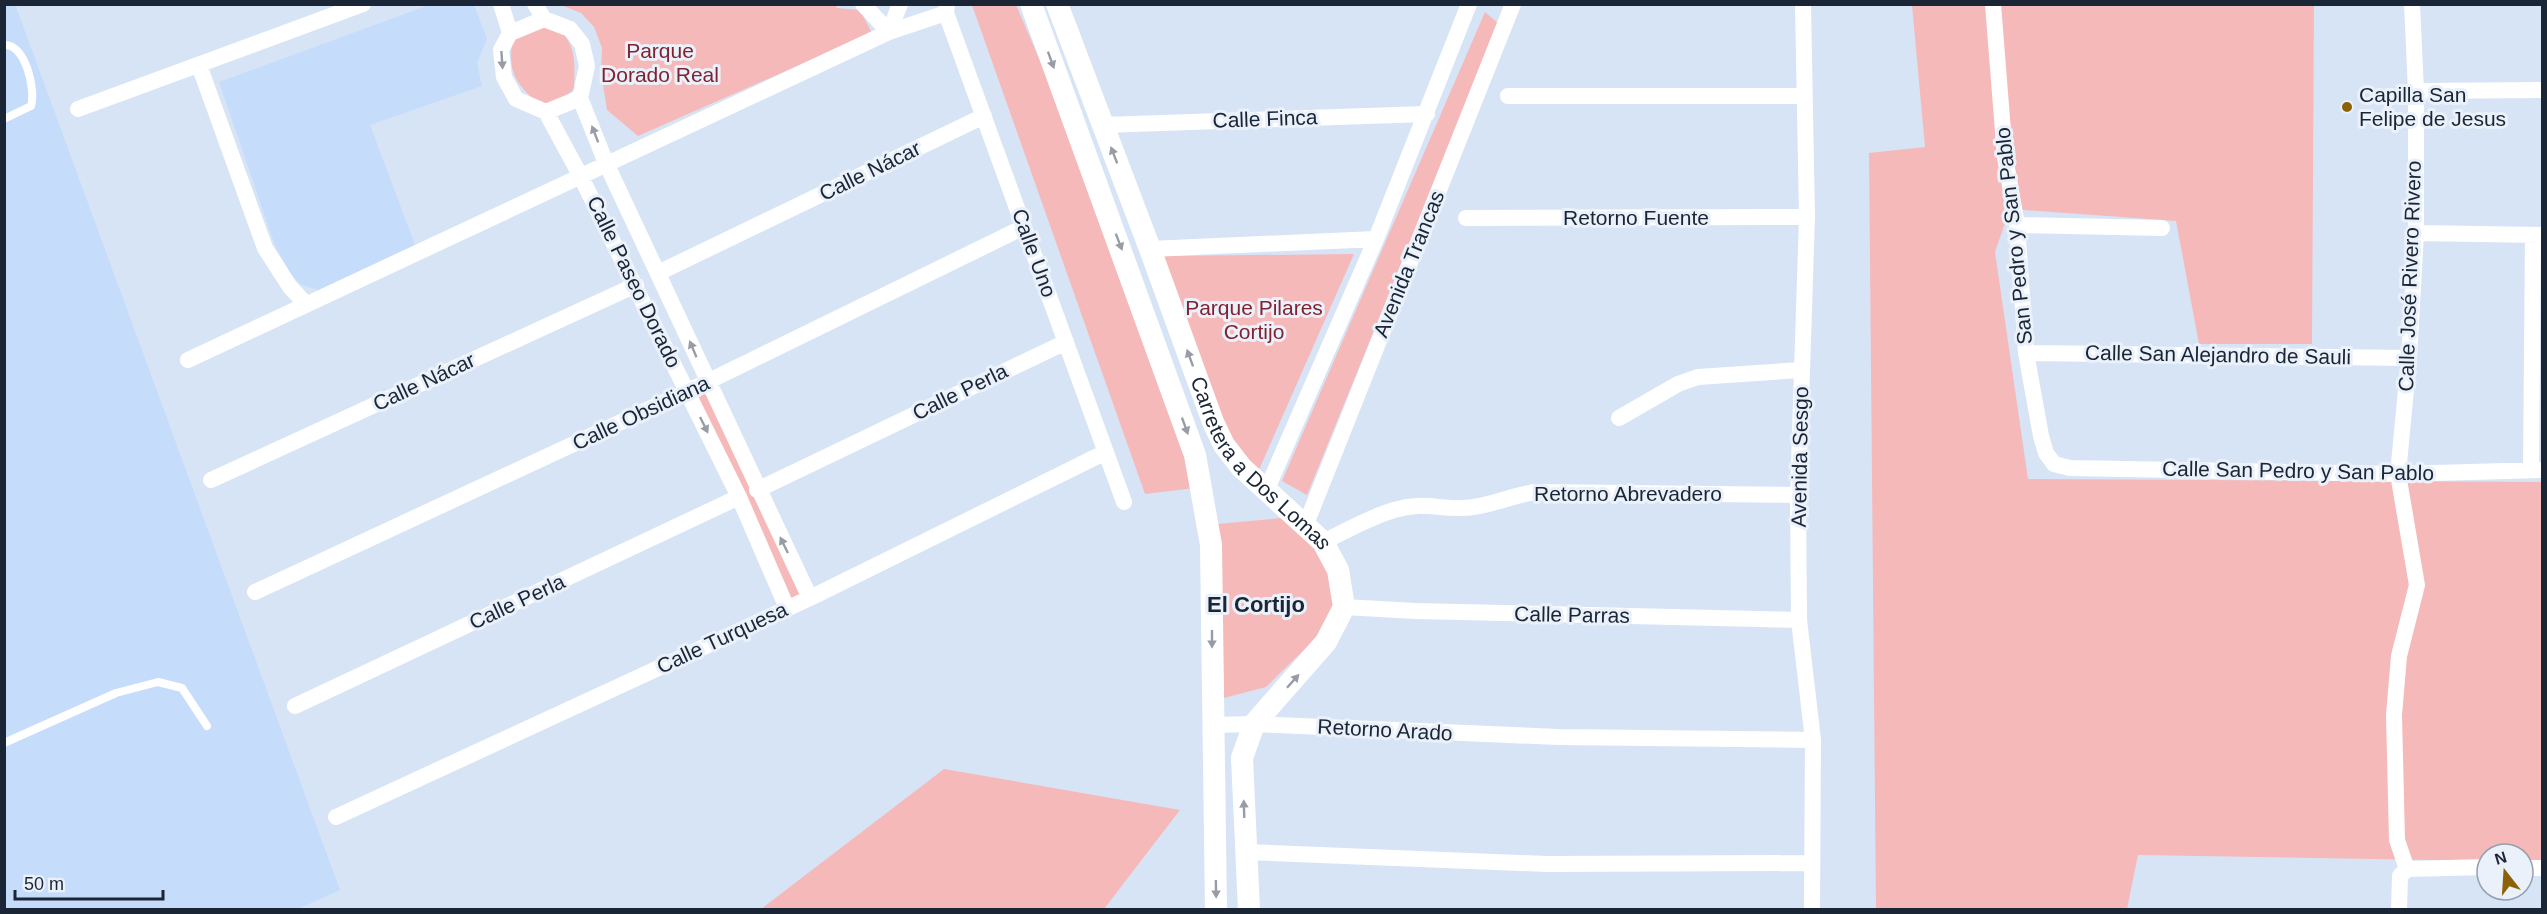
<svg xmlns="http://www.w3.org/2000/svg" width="2547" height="914" font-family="Arial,sans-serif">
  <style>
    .built { fill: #c6dcfb }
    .green { fill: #f6b9ba }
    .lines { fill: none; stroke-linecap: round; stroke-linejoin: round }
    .lane { stroke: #fff; stroke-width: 8 }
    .street { stroke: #fff; stroke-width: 16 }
    .secondary { stroke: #fff; stroke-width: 22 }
    .oneway { fill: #989da5 }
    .poi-dot { fill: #8d6105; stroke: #eaf1fa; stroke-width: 2 }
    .labels { text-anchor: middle; stroke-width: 6; stroke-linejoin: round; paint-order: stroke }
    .park-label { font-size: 21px; fill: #802330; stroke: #eaf1fa }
    .poi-label { font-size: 21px; fill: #1a2536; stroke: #eaf1fa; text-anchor: start }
    .street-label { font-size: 21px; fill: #1a2536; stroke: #eaf1fa }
    .neighbourhood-label { font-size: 22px; font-weight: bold; fill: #1a2536; stroke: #eaf1fa }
  </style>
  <rect width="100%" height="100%" fill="#d7e4f6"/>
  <path class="built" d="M 15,4 L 340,890 L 298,909 L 5,910 L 4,5 Z
    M 429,5 L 474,5 L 487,39 L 477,63 L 482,86 L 370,125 L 415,245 L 319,290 L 302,285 L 291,275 L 274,243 L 219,82 Z"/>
  <path class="green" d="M 561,5 L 835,5 L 837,8 L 860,10 L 872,33 L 638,136 L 607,110 L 601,72 L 602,48 L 594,27 L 581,13 Z
    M 972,5 L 1016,5 L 1097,193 L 1195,488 L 1145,494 Z
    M 1912,5 L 2314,5 L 2312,344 L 2199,344 L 2176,221 L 2010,209 L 1995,252 L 2028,479 L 2542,482 L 2542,862 L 2523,861 L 2523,854 L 2487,854 L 2487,861 L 2138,855 L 2127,909 L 1876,909 L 1869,153 L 1925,147 Z
    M 1485,12 L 1499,24 L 1307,495 L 1282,481 Z
    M 553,23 C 577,44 575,59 574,89 L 564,98 L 541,106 C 514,82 507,72 513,35 Z
    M 1354,254 L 1258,472 L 1224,428 L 1163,256 Z
    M 706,387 L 801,594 L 791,601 L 696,394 Z
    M 1282,518 L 1327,550 L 1338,599 L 1314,640 L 1266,687 L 1220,699 L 1217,524 Z
    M 944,769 L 1180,810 L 1104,909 L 761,909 Z"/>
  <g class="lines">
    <path class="lane" d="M 4,45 C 26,44 36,91 31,106 L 4,119
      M 4,743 L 116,693 L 158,682 L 182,688 L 207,726"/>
    <path class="street" d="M 501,4 L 510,33 L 501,50 L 504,77 L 516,99 L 546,112 L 580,175 L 739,497 L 787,608
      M 535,4 L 544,19 L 570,29 L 582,44 L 587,66 L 580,98 L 606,163 L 810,598
      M 863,4 L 889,32 L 900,4
      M 947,4 L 946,13 L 1124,502
      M 1803,4 L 1807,217 L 1798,495 L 1799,620 L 1813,740 L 1812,910
      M 1993,4 L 2005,157 L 2017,225 L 2026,353 L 2041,436 L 2046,453 L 2054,464 L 2070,468 L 2398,474 L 2542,470
      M 510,33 L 544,19
      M 199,65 L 265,248 L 290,287 L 306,304
      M 2416,91 L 2542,90
      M 1508,96 L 1804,96
      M 78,109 L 363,4
      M 546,112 L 580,98
      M 1103,125 L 1427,114
      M 1466,218 L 1807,217
      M 2017,225 L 2162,228
      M 2416,233 L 2542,235
      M 1150,249 L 1376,239
      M 658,273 L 984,116
      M 2026,353 L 2409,358
      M 188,360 L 889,32 L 946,13
      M 1619,418 L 1678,384 L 1698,377 L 1801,370
      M 2531,470 L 2533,235
      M 211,480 L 636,285
      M 1267,489 L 1376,239 L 1469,4
      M 757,490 L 1066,342
      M 1306,524 L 1513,4
      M 1323,542 C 1346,531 1370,517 1394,510 C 1420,502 1434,508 1458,508 C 1484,509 1509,496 1535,492 L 1798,495
      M 255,592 L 707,382 L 1024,227
      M 1344,607 L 1415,611 L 1799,620
      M 295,706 L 739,497
      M 1212,725 L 1254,724 L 1558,737 L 1813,740
      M 336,817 L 810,598 L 1106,452
      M 1246,852 L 1547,864 L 1812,863
      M 2523,868 L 2542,868
      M 2407,869 L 2397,840 L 2394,715 L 2399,656 L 2417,585 L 2398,474 L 2409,358 L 2416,233 L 2416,91 L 2412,4
      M 2399,910 L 2400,876 L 2407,869 L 2487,867"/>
    <g class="secondary">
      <path d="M 1031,4 L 1195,455 L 1211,545 L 1216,910"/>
      <path id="s1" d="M 1057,4 L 1150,249 L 1213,422 L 1224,445 L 1241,467 L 1323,542 L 1338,570 L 1344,607 L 1326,642 L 1254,724 L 1242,758 L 1249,910"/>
    </g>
  </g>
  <defs><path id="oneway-solid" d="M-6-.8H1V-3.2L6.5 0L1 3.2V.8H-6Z" transform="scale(1.5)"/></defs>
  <g class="oneway">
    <use href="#oneway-solid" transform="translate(502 60) rotate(86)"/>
    <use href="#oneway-solid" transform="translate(1051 60) rotate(70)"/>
    <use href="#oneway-solid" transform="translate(595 134) rotate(-111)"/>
    <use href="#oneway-solid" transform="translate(1114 155) rotate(-111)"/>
    <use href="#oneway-solid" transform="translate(1119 242) rotate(69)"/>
    <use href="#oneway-solid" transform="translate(693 349) rotate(-113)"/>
    <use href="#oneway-solid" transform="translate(1190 358) rotate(-110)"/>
    <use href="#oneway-solid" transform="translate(704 425) rotate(64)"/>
    <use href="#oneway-solid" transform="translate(1185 426) rotate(70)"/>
    <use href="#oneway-solid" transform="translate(784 545) rotate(-116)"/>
    <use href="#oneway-solid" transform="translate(1212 639) rotate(90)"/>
    <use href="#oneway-solid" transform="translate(1293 681) rotate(-48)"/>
    <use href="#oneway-solid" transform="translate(1244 809) rotate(-92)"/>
    <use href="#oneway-solid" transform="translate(1216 889) rotate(89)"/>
  </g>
  <circle class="poi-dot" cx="2347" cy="107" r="6"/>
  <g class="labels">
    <g class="park-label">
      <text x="660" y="58">Parque<tspan x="660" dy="24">Dorado Real</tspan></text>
      <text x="1254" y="315">Parque Pilares<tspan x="1254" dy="24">Cortijo</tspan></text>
    </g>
    <g class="poi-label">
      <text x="2359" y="102">Capilla San<tspan x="2359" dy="24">Felipe de Jesus</tspan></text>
    </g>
    <g class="street-label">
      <text transform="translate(1265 119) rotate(-2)" y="7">Calle Finca</text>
      <text transform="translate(870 171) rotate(-26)" y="7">Calle Nácar</text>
      <text x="1636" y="225">Retorno Fuente</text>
      <text transform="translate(2014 236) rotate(-96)" y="7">San Pedro y San Pablo</text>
      <text transform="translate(1034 253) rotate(70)" y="7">Calle Uno</text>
      <text transform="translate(1409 264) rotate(-68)" y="7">Avenida Trancas</text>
      <text transform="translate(2410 276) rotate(-88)" y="7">Calle José Rivero Rivero</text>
      <text transform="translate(634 282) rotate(64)" y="7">Calle Paseo Dorado</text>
      <text transform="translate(2218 355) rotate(1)" y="7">Calle San Alejandro de Sauli</text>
      <text transform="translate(424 382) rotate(-25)" y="7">Calle Nácar</text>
      <text transform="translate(960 392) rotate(-26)" y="7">Calle Perla</text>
      <text transform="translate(641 413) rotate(-25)" y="7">Calle Obsidiana</text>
      <text transform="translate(1800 457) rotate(-89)" y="7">Avenida Sesgo</text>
      <text dy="7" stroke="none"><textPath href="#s1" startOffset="508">Carretera a Dos Lomas</textPath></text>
      <text transform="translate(2298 471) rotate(1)" y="7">Calle San Pedro y San Pablo</text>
      <text x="1628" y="501">Retorno Abrevadero</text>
      <text transform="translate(517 602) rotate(-25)" y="7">Calle Perla</text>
      <text transform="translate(1572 615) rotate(1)" y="7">Calle Parras</text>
      <text transform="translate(722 638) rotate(-25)" y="7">Calle Turquesa</text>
      <text transform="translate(1385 730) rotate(3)" y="7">Retorno Arado</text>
    </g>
    <g class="neighbourhood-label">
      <text x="1256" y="612">El Cortijo</text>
    </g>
  </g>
  <rect width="2547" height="914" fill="none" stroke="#1a2536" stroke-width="12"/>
  <g transform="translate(2505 872) rotate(343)"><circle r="28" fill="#eaf1fa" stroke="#979fac" stroke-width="1.5"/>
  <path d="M0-4.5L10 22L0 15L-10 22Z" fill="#8d6105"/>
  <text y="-9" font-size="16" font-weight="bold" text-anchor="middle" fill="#1a2536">N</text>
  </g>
  <path d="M15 890v9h148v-9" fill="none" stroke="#1a2536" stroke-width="3"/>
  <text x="24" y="890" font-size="18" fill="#1a2536" stroke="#eaf1fa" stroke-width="4.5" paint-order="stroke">50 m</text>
</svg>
